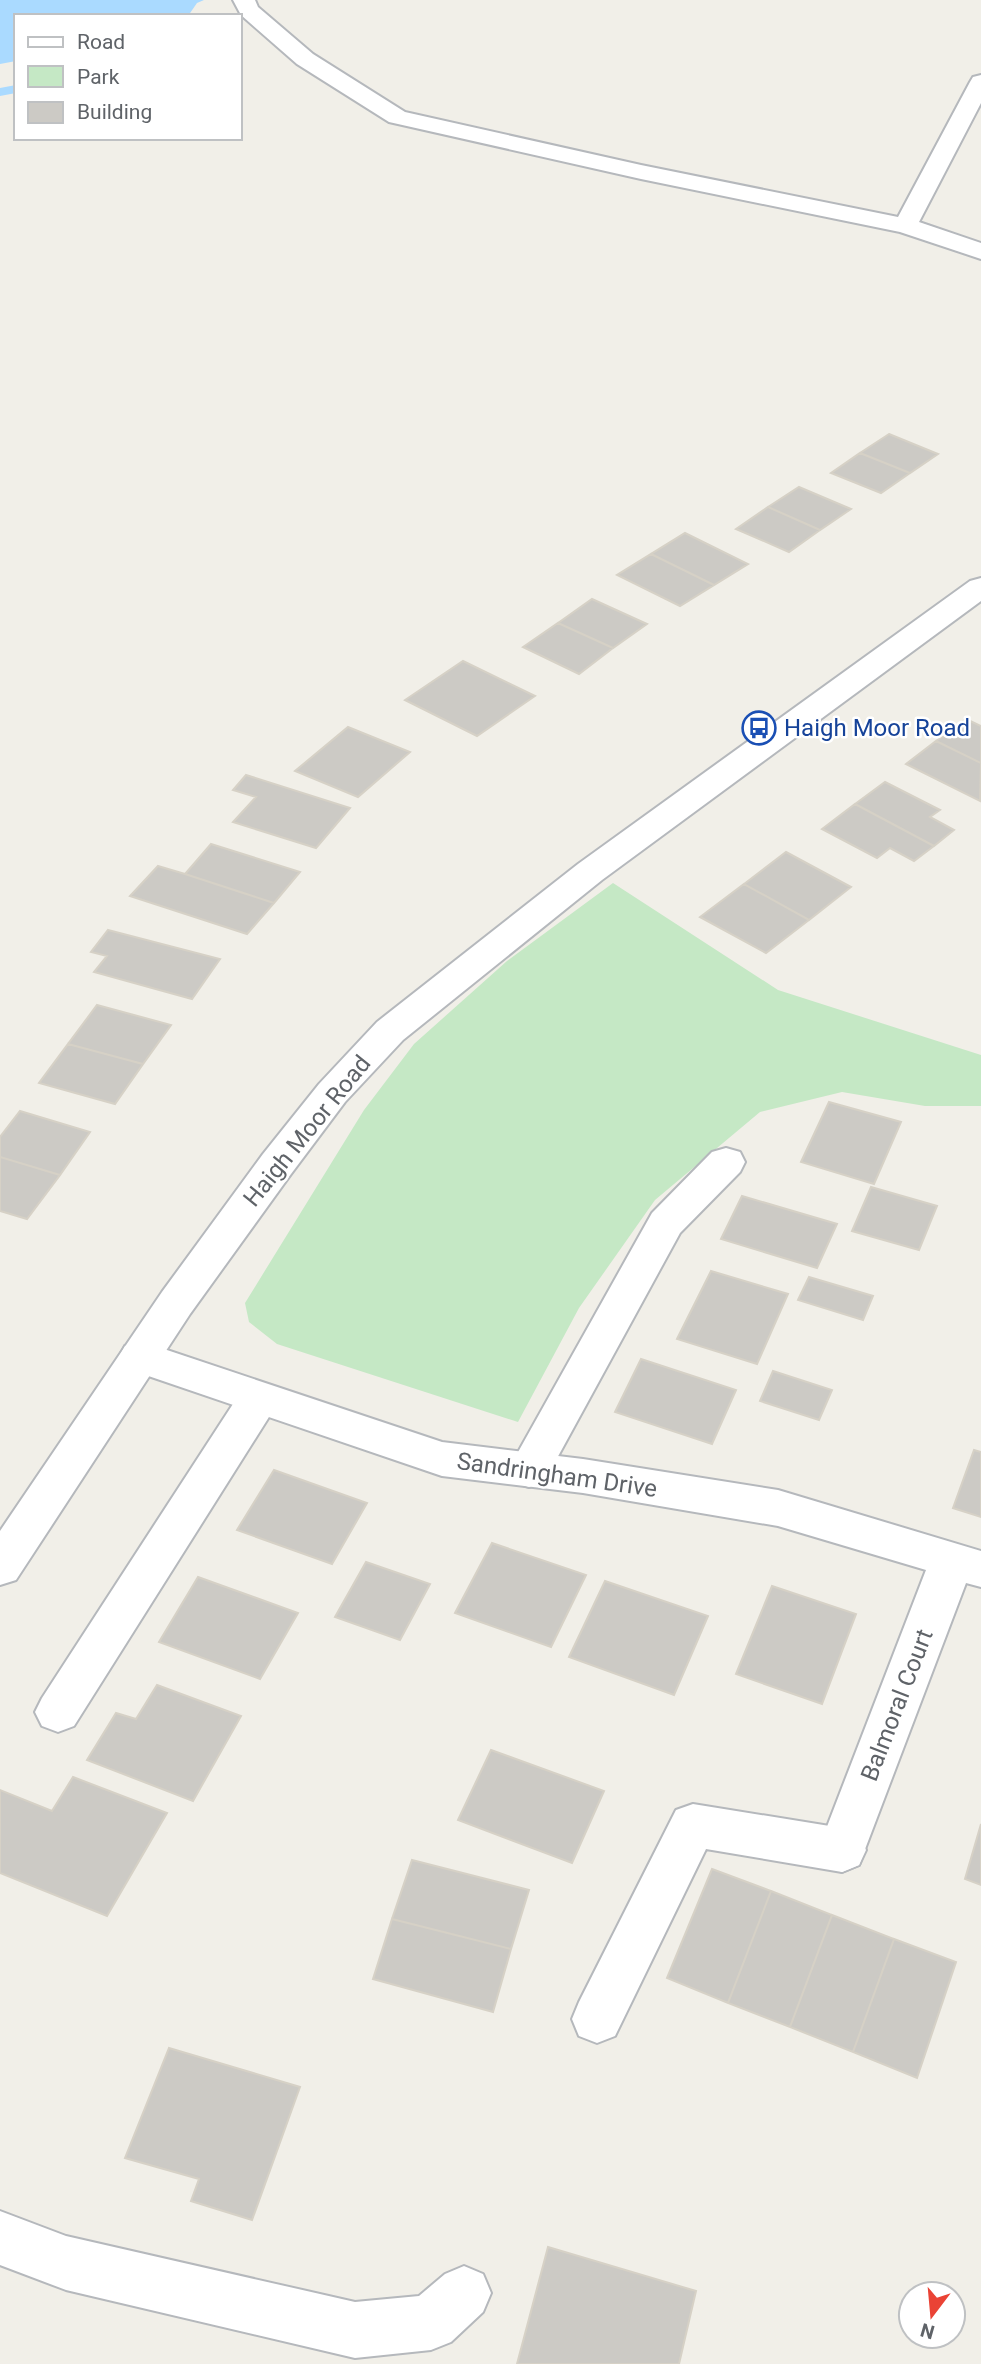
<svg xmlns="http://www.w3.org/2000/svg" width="981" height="2364" font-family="Roboto,sans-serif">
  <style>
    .green { fill: #c5e8c5 }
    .water { fill: #aadaff }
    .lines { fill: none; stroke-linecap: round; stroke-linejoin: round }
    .stream { fill: #aadaff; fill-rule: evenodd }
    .building { fill: #cccac5; stroke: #d6d1c6; stroke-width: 2 }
    .service-casing { stroke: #b5b8bc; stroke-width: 4 }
    .minor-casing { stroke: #b5b8bc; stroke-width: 4 }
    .tertiary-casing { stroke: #b5b8bc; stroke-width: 4 }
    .service { fill: #fff; fill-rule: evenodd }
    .minor { fill: #fff; fill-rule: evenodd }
    .tertiary { fill: #fff; fill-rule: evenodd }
    .labels { text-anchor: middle; stroke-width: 5; stroke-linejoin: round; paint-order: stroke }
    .transit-label { font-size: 24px; fill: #164399; stroke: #fff; text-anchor: start }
    .street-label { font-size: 24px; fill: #5f6368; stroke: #fff }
  </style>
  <rect width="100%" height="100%" fill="#f1efe8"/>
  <path class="green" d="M 613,883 L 778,990 L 981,1055 L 981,1106 L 925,1106 L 842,1092 L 760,1112 L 655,1200 L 579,1308 L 518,1422 L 277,1344 L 249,1322 L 245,1303 L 364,1110 L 414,1044 L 507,961 Z"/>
  <path class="water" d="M 0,0 L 204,0 L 197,3 L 188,16 L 16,16 L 16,61 L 0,64 Z"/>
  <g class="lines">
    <path class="stream" d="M 16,85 L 16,93 L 0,96 L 0,88 Z"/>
  </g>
  <path class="building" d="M 889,434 L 938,454 L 910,473 L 860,453 Z
    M 860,453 L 910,473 L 881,493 L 831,473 Z
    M 799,487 L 851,509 L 820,530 L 768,507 Z
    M 768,507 L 820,530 L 789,552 L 736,529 Z
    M 685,533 L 748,564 L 714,585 L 651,554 Z
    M 651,554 L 714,585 L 680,606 L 617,575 Z
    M 592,599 L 647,624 L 613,648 L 558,623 Z
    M 558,623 L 613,648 L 579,674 L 523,647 Z
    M 463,661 L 535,696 L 477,736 L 405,700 Z
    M 966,719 L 981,726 L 981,763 L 936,741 Z
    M 348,727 L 410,752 L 358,797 L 295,771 Z
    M 936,741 L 981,763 L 980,801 L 906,764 Z
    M 246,775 L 350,808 L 316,848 L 233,822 L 256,797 L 233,790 Z
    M 885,782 L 940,810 L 930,817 L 954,830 L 934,846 L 855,804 Z
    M 855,804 L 934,846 L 914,861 L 890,848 L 877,858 L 822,829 Z
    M 211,844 L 300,872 L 274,903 L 185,874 Z
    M 786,852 L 851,887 L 809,920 L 744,884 Z
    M 158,866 L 185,874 L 274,903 L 247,934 L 130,896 Z
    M 744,884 L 809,920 L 766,953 L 700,917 Z
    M 108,930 L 220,959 L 192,999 L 94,972 L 107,956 L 91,952 Z
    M 97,1005 L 171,1025 L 143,1064 L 68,1044 Z
    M 68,1044 L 143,1064 L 115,1104 L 39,1083 Z
    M 829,1102 L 901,1122 L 874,1184 L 801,1162 Z
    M 20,1111 L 90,1132 L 60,1175 L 0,1157 L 0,1137 Z
    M 0,1157 L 60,1175 L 27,1219 L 0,1211 Z
    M 871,1187 L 937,1206 L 919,1250 L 852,1231 Z
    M 742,1196 L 837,1224 L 817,1268 L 721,1239 Z
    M 711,1271 L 788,1294 L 757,1364 L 677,1339 Z
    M 809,1277 L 873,1296 L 863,1320 L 798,1300 Z
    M 641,1359 L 736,1390 L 712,1444 L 615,1412 Z
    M 773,1371 L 832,1390 L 819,1420 L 760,1401 Z
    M 974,1450 L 981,1452 L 981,1517 L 953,1508 Z
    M 274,1470 L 367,1503 L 332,1564 L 237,1530 Z
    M 492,1543 L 586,1575 L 551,1647 L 455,1613 Z
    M 366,1562 L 430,1584 L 400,1640 L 335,1617 Z
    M 198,1577 L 298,1613 L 260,1679 L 159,1642 Z
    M 605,1581 L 708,1616 L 674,1695 L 569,1657 Z
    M 772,1586 L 856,1614 L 822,1704 L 736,1674 Z
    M 157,1685 L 241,1716 L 193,1801 L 87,1760 L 116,1713 L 136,1719 Z
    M 491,1750 L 604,1791 L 572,1863 L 458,1820 Z
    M 73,1777 L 167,1813 L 107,1916 L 0,1873 L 0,1790 L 52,1811 Z
    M 981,1824 L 981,1885 L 965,1879 Z
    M 412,1860 L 529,1890 L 511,1949 L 392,1919 Z
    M 712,1869 L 771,1891 L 728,2003 L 667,1978 Z
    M 771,1891 L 832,1915 L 790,2027 L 728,2003 Z
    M 832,1915 L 894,1939 L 853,2052 L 790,2027 Z
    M 392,1919 L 511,1949 L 493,2012 L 373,1979 Z
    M 894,1939 L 956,1962 L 917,2078 L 853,2052 Z
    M 169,2048 L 300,2087 L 252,2220 L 191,2201 L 199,2179 L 125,2158 Z
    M 548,2247 L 696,2291 L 679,2364 L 517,2364 Z"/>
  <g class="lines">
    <defs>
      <path id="service" d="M 233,0 L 255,0 L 258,7 L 313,54 L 405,112 L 641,165 L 898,217 L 970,82 L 973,77 L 981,75 L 981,103 L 919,222 L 981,243 L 981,259 L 900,232 L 641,179 L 389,122 L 297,64 L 241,15 Z
        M 726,1148 L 740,1152 L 745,1162 L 740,1172 L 680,1233 L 544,1482 L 529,1487 L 514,1482 L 508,1470 L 652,1213 L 712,1152 Z
        M 259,1382 L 274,1387 L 280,1398 L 274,1409 L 74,1726 L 58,1732 L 42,1726 L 35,1712 L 42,1698 L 244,1387 Z
        M 693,1804 L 842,1828 L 859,1835 L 866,1850 L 859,1865 L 842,1872 L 706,1849 L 615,2036 L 597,2043 L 579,2036 L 572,2019 L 579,2002 L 676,1810 Z
        M 0,2211 L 66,2236 L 355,2302 L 419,2296 L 445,2274 L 464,2266 L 483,2274 L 491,2293 L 483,2312 L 451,2342 L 431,2350 L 355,2358 L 66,2290 L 0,2265 Z"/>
      <path id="minor" d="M 140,1341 L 442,1442 L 583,1459 L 778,1490 L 981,1551 L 981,1587 L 966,1583 L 859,1865 L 842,1872 L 825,1865 L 818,1850 L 926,1570 L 778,1526 L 583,1493 L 442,1476 L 125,1368 L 119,1357 L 125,1346 Z"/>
      <path id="tertiary" d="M 981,578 L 981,601 L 602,880 L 403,1040 L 345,1102 L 291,1174 L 190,1314 L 16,1580 L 0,1585 L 0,1531 L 162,1292 L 263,1154 L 319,1084 L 377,1022 L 578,864 L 970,581 Z"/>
    </defs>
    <use href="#service" class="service-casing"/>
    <use href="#minor" class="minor-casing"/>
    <use href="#tertiary" class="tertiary-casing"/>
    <use href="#service" class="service"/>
    <use href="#minor" class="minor"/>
    <use href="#tertiary" class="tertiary"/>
  </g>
  <defs>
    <symbol id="bus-ring" viewBox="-11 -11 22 22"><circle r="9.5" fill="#fff" stroke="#1a4fb4" stroke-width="1.5"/><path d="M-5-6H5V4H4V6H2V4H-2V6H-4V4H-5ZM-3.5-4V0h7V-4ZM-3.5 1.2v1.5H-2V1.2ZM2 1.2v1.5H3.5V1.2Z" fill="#1a4fb4"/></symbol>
  </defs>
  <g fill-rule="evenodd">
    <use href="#bus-ring" x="740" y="709" width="38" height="38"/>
  </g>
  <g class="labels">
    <g class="transit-label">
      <text x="784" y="736">Haigh Moor Road</text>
    </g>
    <g class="street-label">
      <text transform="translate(307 1131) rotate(-51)" y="8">Haigh Moor Road</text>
      <text transform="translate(557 1475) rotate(8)" y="8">Sandringham Drive</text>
      <text transform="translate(897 1705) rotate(-69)" y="8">Balmoral Court</text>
    </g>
  </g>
  <rect x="14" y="14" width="228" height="126" fill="#ffffff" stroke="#bfc1c3" stroke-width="2"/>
  <rect x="28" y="37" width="35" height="10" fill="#ffffff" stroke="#bfc1c3" stroke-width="2"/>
  <text x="77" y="49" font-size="21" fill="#5f6368">Road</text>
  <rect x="28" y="66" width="35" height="21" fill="#c5e8c5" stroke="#bfc1c3" stroke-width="2"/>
  <text x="77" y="84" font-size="21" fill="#5f6368">Park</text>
  <rect x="28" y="102" width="35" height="21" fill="#cccac5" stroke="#bfc1c3" stroke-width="2"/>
  <text x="77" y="119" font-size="21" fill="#5f6368">Building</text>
  <g transform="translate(932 2315) rotate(196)"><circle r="33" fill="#ffffff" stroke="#bfc1c3" stroke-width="2"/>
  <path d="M0-5L12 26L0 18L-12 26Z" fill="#ea4335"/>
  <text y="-10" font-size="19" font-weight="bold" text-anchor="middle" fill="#5f6368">N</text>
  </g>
</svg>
